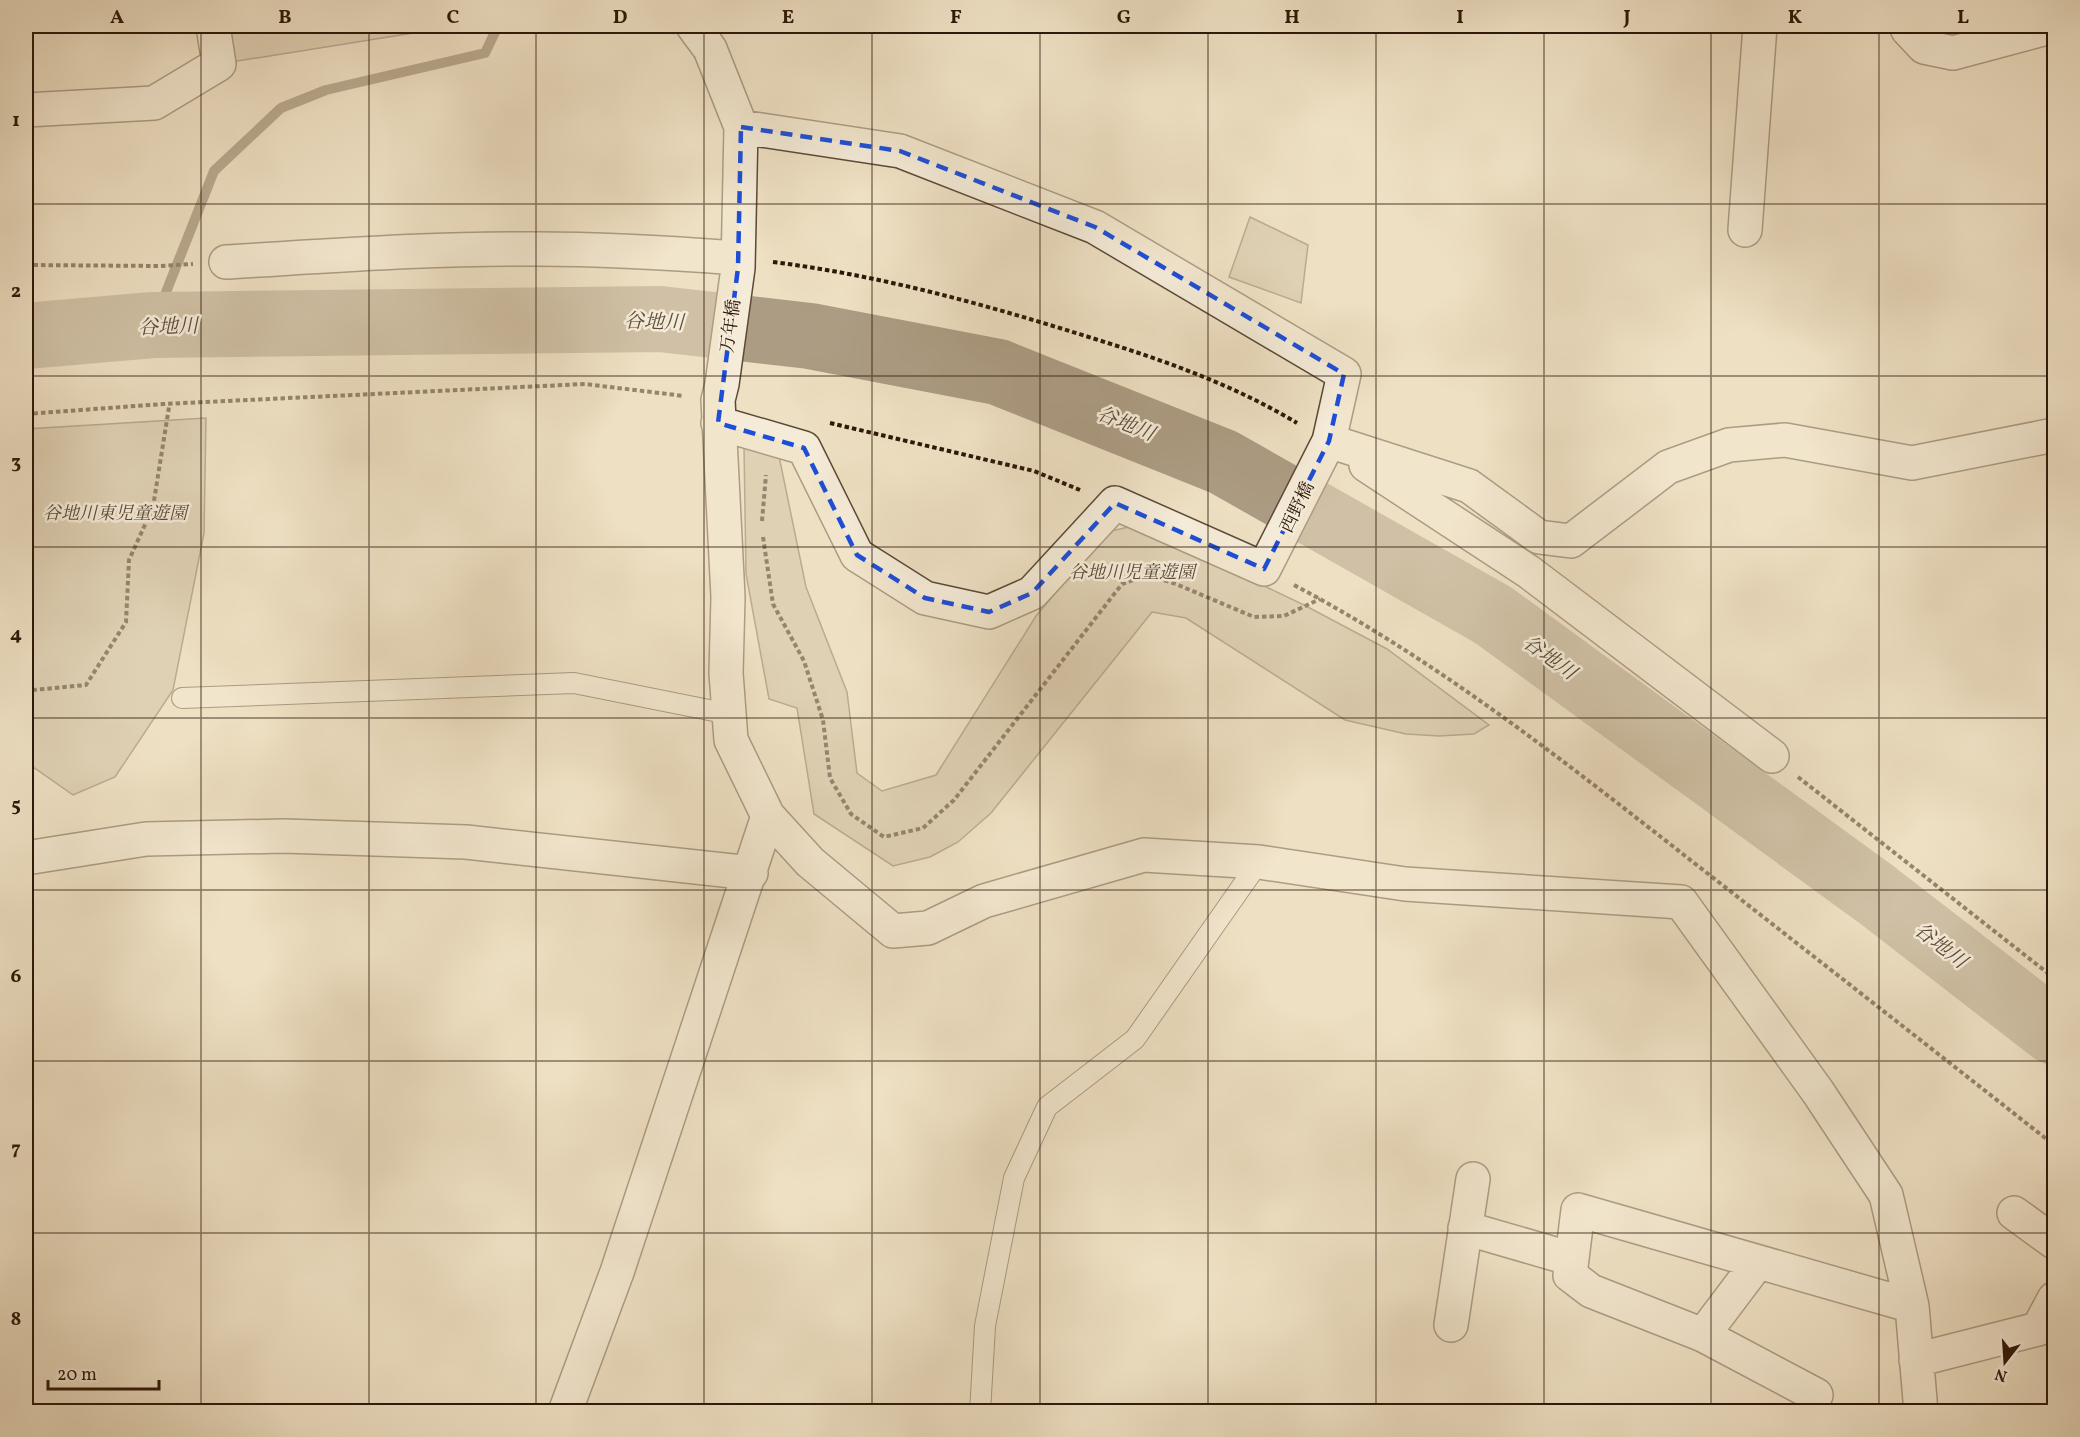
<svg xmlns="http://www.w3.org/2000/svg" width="2080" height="1437" font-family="Vollkorn,'Noto Serif JP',serif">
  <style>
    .green { fill: #cdbea3; stroke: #7c6a55; stroke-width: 1.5 }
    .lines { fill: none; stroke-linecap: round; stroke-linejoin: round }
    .stream { stroke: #796751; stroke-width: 10 }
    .river { stroke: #ac9c83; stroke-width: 66 }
    .service-casing { stroke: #5c4936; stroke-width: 22 }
    .minor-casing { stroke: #5c4936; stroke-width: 36 }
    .path { stroke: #2c1707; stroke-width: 4; stroke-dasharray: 4.5 3; stroke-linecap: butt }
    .service { stroke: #f4ebd8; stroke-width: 20 }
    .minor { stroke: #f4ebd8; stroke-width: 33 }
    .marked { fill: none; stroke: #1d4ed8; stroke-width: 4.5; stroke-dasharray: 12 8; stroke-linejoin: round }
    .grid { fill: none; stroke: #2c1707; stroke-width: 1.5; stroke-opacity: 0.55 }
    .labels { text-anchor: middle; stroke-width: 5; stroke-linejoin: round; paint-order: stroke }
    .street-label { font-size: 18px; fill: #2c1707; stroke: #f4ebd8 }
    .park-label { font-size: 18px; font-style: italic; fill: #5c4936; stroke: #f4ebd8 }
    .water-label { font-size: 20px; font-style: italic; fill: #5f4c39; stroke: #f4ebd8 }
    .neatline { fill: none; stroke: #2c1707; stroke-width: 2 }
    .grid-label { font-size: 20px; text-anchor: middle; font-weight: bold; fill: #2c1707 }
  </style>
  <rect width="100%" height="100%" fill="#eee0c3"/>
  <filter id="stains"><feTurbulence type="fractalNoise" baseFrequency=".00333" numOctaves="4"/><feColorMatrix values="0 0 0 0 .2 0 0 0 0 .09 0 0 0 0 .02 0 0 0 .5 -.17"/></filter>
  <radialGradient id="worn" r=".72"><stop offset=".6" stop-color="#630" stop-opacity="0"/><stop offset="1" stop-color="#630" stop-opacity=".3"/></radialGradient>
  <path class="green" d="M 213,26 L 457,26 L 219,64 Z
    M 1250,217 L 1308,245 L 1301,303 L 1229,277 Z
    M 206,418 L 204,533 L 173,690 L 115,777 L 73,795 L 26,762 L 26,429 Z
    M 744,446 L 779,456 L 806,587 L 847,692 L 857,773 L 882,791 L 936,775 L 1036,616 L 1107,532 L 1137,525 L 1304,605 L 1387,649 L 1489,725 L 1474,734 L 1439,736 L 1406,734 L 1345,720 L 1186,618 L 1152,612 L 991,813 L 958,842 L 930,857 L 893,866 L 814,814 L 797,708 L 769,699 L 746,574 Z"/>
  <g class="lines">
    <path class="stream" d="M 153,325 L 214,171 L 281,108 L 326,90 L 485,53 L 498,26"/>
    <path class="river" d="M 26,336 L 153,325 L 660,319 L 810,336 L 998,372 L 1223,462 L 1493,615 L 1877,895 L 2054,1032"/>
    <defs>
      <path id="service" d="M 182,698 L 574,683 L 729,714
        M 980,1412 L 985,1326 L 1014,1178 L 1047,1107 L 1135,1039 L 1259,862"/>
      <path id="minor" d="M 1906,26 L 1908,30 L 1924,47 L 1953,53 L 2054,26
        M 26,110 L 154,103 L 219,64 L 213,26
        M 1745,230 L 1760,26
        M 226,262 C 329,256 433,248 537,249 C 604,249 670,253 737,258
        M 718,423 L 804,448 L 857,555 L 925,598 L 989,612 L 1032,593 L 1115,503 L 1264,569 L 1329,441 L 1344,374 L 1095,227 L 900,151 L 741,127
        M 1329,441 L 1469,486 L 1539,537 L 1571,541 L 1668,467 L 1729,445 L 1785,440 L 1912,463 L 2054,435
        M 1366,465 L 1529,572 L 1772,756
        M 768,816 L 810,862 L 893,931 L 928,928 L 984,901 L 1144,855 L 1259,862 L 1405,884 L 1681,902 L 1818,1092 L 1886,1195 L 1912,1306 L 1921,1412
        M 26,858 L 146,839 L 284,836 L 466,842 L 751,873
        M 2014,1213 L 2054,1242
        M 1465,1228 L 1572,1259
        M 1451,1325 L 1473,1179
        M 1703,1335 L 1758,1262
        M 1916,1360 L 2038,1329 L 2054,1299
        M 1816,1395 L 1703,1335 L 1591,1291 L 1570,1275 L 1578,1210 L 1912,1306
        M 565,1412 L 617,1272 L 768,816 L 731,740 L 726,673 L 728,597 L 718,400 L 722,384 L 738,268 L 741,127 L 710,49 L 693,26"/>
    </defs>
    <use href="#service" class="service-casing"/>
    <use href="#minor" class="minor-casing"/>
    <path class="path" d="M 773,262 C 877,275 980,303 1079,334 C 1154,357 1229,382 1297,423
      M 26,265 L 161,266 L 193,264
      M 26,414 L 163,404 L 585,384 L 684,396
      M 830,423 L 1034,471 L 1080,490
      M 762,521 L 766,475
      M 763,537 L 773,604 L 804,661 L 823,720 L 830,778 L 851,814 L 884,837 L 923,828 L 954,800 L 1122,584 L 1147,575 L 1176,584 L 1254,617 L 1284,616 L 1320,599
      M 1294,585 C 1434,659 1560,758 1684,855 C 1808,952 1931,1048 2054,1145
      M 26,686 L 33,690 L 86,685 L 126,622 L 129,560 L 153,507 L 169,407
      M 1798,777 L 2054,978"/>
    <use href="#service" class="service"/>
    <use href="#minor" class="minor"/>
  </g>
  <path d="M0 0H2080V1437H0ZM 741,127 L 900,151 L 1095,227 L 1344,374 L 1329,441 L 1264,569 L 1115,503 L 1032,593 L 989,612 L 925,598 L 857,555 L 804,448 L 718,423 L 738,268 Z" fill="#eee0c3" fill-opacity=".55" fill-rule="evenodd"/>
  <path class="marked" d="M 741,127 L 900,151 L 1095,227 L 1344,374 L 1329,441 L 1264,569 L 1115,503 L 1032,593 L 989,612 L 925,598 L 857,555 L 804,448 L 718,423 L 738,268 Z"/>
  <path class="grid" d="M 201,26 L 201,1412M 369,26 L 369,1412M 536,26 L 536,1412M 704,26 L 704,1412M 872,26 L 872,1412M 1040,26 L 1040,1412M 1208,26 L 1208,1412M 1376,26 L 1376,1412M 1544,26 L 1544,1412M 1711,26 L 1711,1412M 1879,26 L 1879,1412M 26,204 L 2054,204M 26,376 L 2054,376M 26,547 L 2054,547M 26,718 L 2054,718M 26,890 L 2054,890M 26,1061 L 2054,1061M 26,1233 L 2054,1233"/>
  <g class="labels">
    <g class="street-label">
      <text transform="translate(730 326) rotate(-82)" y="6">万年橋</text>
      <text transform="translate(1297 507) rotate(-64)" y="6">西野橋</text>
    </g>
    <g class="park-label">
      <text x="115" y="519">谷地川東児童遊園</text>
      <text x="1132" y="578">谷地川児童遊園</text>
    </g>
    <g class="water-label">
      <text transform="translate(654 321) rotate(2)" y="7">谷地川</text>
      <text transform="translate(168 326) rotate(-2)" y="7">谷地川</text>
      <text transform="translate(1126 423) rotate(22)" y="7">谷地川</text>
      <text transform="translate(1550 657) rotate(36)" y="7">谷地川</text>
      <text transform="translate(1941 945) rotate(38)" y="7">谷地川</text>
    </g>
  </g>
  <rect width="2080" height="1437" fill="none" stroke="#eee0c3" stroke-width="66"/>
  <g transform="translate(2005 1362) rotate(197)" stroke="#f4ebd8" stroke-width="4.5" paint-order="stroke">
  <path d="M0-4.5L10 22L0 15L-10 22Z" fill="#2c1707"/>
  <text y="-9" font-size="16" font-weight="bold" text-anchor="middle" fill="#2c1707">N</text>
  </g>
  <path d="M48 1380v9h111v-9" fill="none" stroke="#2c1707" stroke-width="3"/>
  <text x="57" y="1380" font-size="18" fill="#2c1707" stroke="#f4ebd8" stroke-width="4.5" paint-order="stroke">20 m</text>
  <rect x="33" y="33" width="2014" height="1371" class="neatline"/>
  <g class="grid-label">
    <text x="117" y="23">A</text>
    <text x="285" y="23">B</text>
    <text x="453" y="23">C</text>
    <text x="620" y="23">D</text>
    <text x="788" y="23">E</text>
    <text x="956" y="23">F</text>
    <text x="1124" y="23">G</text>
    <text x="1292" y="23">H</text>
    <text x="1460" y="23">I</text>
    <text x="1627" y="23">J</text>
    <text x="1795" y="23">K</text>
    <text x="1963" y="23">L</text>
    <text x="16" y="126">1</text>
    <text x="16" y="297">2</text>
    <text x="16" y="468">3</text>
    <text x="16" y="640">4</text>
    <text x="16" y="811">5</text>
    <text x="16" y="982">6</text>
    <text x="16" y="1154">7</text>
    <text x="16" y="1325">8</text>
  </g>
  <rect width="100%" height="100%" filter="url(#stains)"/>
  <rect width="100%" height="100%" fill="url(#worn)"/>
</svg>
